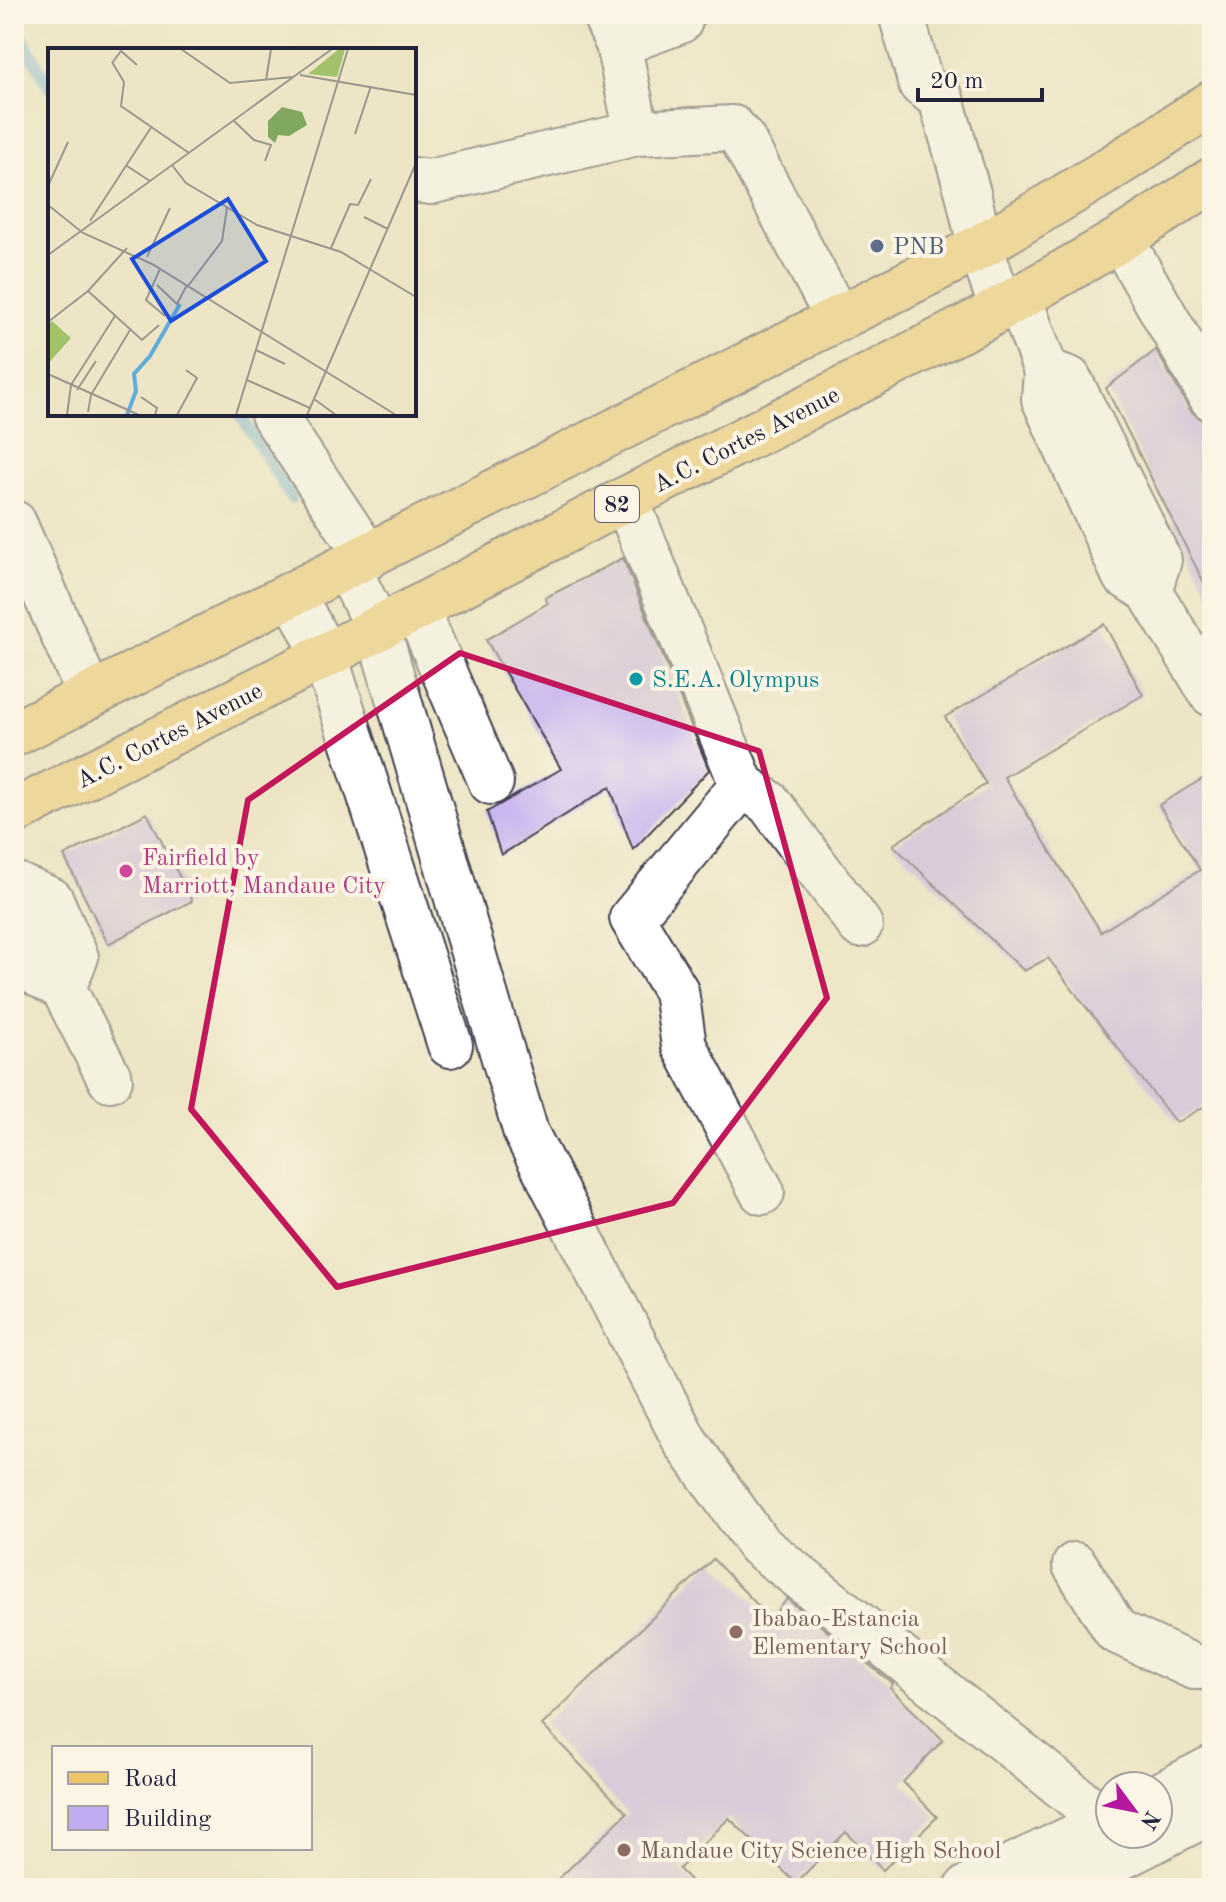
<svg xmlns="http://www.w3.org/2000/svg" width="1226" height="1902" font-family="'Old Standard TT',serif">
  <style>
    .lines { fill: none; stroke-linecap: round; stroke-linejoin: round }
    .stream { stroke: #62acda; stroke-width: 12 }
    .building { fill: #c1abf1 }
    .minor-casing { stroke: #403f50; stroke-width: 48 }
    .major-casing { stroke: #403f50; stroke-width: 48 }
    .minor { stroke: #fff; stroke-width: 44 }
    .major { stroke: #edc569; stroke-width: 44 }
    .marked { fill: none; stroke: #c2185b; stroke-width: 6; stroke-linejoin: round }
    .service-dot { fill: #5c6f8a; stroke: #fcf5e5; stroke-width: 3 }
    .culture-dot { fill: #0f9aa8; stroke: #fcf5e5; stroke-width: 3 }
    .hotel-dot { fill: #d1479c; stroke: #fcf5e5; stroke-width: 3 }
    .education-dot { fill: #8d6e63; stroke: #fcf5e5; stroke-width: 3 }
    .labels { text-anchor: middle; stroke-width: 8; stroke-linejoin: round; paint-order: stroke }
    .shield { fill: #fcf5e5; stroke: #63616e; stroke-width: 2 }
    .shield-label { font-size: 22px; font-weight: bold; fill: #22223b }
    .service-label { font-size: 24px; fill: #4e5e75; stroke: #fcf5e5; text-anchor: start }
    .street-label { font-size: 24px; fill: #22223b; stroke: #fcf5e5 }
    .culture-label { font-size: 24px; fill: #0d838f; stroke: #fcf5e5; text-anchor: start }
    .hotel-label { font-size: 24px; fill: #b23c85; stroke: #fcf5e5; text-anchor: start }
    .education-label { font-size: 24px; fill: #785e54; stroke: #fcf5e5; text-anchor: start }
    .inset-river { fill: none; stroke: #62acda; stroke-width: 4 }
    .inset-road { fill: none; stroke: #9c978e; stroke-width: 2 }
    .view { fill: #1d4ed8; fill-opacity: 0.15; stroke: #1d4ed8; stroke-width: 4 }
    .inset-edge { fill: none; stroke: #22223b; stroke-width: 4 }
  </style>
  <rect width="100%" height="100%" fill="#fcf5e5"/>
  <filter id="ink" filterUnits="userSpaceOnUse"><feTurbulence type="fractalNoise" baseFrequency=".0125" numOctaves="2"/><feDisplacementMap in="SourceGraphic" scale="16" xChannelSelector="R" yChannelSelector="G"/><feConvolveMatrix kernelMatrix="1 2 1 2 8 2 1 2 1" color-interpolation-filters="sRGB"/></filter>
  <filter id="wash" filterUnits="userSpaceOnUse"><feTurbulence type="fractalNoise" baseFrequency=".006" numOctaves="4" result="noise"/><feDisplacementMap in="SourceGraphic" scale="32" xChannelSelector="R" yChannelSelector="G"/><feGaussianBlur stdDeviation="1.8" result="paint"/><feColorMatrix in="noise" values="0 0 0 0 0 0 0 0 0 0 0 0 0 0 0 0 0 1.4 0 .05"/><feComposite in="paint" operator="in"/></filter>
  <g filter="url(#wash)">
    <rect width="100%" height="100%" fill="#ede5c5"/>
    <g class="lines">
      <path class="stream" d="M 14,23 L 50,88
        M 240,414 L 291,498"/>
    </g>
    <g id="blocks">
      <path class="building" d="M 1156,350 L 1190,410 L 1203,421 L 1212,436 L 1212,599 L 1106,388 Z
        M 623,558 L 709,770 L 633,850 L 610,787 L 501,855 L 487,812 L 561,769 L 486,640 L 548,603 L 545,598 Z
        M 1104,624 L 1143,695 L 1004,777 L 1101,932 L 1200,870 L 1159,805 L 1212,773 L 1212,1102 L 1176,1123 L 1048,958 L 1024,971 L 893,845 L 986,784 L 945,717 Z
        M 147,813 L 192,901 L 108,944 L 64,856 Z
        M 713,1559 L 771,1619 L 787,1599 L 893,1684 L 890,1688 L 943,1740 L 903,1782 L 937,1817 L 883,1870 L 846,1832 L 796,1883 L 729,1818 L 679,1869 L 698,1888 L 549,1888 L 627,1813 L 542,1725 Z"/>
    </g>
  </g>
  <g filter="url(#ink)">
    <use href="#blocks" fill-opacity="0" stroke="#403f50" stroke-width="2"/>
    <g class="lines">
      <defs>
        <path id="minor" d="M 604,14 L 618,44 L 637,133
          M 901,14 L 921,84 L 941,99 L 968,193 L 980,247 L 1002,308
          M 618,44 L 680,21
          M 414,180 L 430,182 L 637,133 L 733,128 L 743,140 L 838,319
          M 1121,239 L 1212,398
          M 1019,298 L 1046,371 L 1044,399 L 1124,575 L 1149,591 L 1212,694
          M 1046,371 L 1069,379 L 1159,560 L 1149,591
          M 273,414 L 368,557
          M 626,499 L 742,785 L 769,803 L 860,925
          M 14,523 L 90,696
          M 347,566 L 378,629 L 526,1133 L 685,1441 L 759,1545 L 1107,1822
          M 293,594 L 325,656 L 450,1045
          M 417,609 L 491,782
          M 742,785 L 632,918 L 676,991 L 684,1046 L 762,1192
          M 16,885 L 51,900 L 76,957 L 63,988
          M 14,925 L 39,975 L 63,988 L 110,1079
          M 1075,1565 L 1116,1631 L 1194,1667 L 1212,1667
          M 1158,1796 L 1212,1768
          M 967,1888 L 1110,1820
          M 1060,1888 L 1212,1811"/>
        <path id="major" d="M 14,734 L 980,247 L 1102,174 L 1212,103
          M 14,812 L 325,656 L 626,499 L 984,318 L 1121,239 L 1212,180"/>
      </defs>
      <use href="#minor" class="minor-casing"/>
      <use href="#major" class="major-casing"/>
      <use href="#minor" class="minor"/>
      <use href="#major" class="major"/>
    </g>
  </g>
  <path d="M0 0H1226V1902H0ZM 460,653 L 759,751 L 827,998 L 673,1203 L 337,1287 L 191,1109 L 248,800 Z" fill="#ede5c5" fill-opacity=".55" fill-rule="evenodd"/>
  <path class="marked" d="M 460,653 L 759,751 L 827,998 L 673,1203 L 337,1287 L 191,1109 L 248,800 Z"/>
  <circle class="service-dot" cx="877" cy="246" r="8"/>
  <circle class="culture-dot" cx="636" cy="679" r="8"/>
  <circle class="hotel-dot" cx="126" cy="871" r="8"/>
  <g class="education-dot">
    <circle cx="736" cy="1632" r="8"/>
    <circle cx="624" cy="1850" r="8"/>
  </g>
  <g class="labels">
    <rect class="shield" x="595" y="486" width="44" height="36" rx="6"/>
    <g class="shield-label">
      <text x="617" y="512">82</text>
    </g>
    <g class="service-label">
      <text x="893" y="254">PNB</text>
    </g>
    <g class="street-label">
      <text transform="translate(746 439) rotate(-27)" y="8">A.C. Cortes Avenue</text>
      <text transform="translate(169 735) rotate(-27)" y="8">A.C. Cortes Avenue</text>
    </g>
    <g class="culture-label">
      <text x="652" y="687">S.E.A. Olympus</text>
    </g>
    <g class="hotel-label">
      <text x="142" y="865">Fairfield by<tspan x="142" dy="28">Marriott, Mandaue City</tspan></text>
    </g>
    <g class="education-label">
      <text x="752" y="1626">Ibabao-Estancia<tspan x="752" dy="28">Elementary School</tspan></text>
      <text x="640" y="1858">Mandaue City Science High School</text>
    </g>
  </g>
  <g transform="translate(48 48)">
    <rect width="368" height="368" fill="#ede5c5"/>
    <path d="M 291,1 L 297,1 L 289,29 L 260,26 ZM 4,273 L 23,290 L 0,316 L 0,277 Z" fill="#a1c26a"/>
    <path d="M 234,59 L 254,64 L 259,77 L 241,88 L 230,87 L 227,95 L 220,89 L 220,73 Z" fill="#80a85e"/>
    <path class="inset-river" d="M 79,367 L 88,343 L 86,326 L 102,308 L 132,256"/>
    <path class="inset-road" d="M 133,1 L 182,35 L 244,29M 64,14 L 76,34 L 73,58 L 141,105M 64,15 L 73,3 L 89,17M 252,27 L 368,47M 218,32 L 223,1M 186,73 L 206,92 L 223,97 L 217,113M 307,86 L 323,38M 124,117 L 138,135 L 209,177 L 293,204 L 368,249M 79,118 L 102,133M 0,138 L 20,94M 0,157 L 35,185 L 104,216 L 348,367M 316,169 L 340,181M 42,173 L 104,78M 283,200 L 302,156 L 310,157 L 323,131M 0,207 L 284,1M 99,209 L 122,160M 112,221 L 98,252 L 117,268M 109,237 L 129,256 L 139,237M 140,238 L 174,193 L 179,160M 40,243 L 94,292 L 111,277M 0,274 L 40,243 L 79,200M 208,302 L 237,316M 0,326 L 91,367M 199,332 L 262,360M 29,342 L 48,313M 93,349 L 109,360 L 107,367M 266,351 L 288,367M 40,364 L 43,347 L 82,282M 19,367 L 23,337 L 67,268M 129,367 L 149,330 L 138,322M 188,367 L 300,1M 259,367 L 368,115"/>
    <path class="view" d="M 180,151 L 218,213 L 123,273 L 84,211 Z"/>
    <rect width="368" height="368" class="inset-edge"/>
  </g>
  <rect width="1226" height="1902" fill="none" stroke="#fcf5e5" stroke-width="48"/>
  <rect x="52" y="1746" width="260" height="104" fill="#fcf5e5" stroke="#a5a1a1" stroke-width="2"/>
  <rect x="68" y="1772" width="40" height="12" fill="#edc569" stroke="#a5a1a1" stroke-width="2"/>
  <text x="124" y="1786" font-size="24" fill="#22223b">Road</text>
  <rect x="68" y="1806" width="40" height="24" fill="#c1abf1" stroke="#a5a1a1" stroke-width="2"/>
  <text x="124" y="1826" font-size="24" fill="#22223b">Building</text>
  <g transform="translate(1134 1810) rotate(122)"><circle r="38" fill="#fcf5e5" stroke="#a5a1a1" stroke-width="2"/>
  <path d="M0-6L14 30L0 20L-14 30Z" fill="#b5179e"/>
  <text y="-12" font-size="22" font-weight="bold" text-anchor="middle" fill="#22223b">N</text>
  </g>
  <path d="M918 88v12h124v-12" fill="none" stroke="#22223b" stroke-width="4"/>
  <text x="930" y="88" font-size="24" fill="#22223b" stroke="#fcf5e5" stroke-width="6" paint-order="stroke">20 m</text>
</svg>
